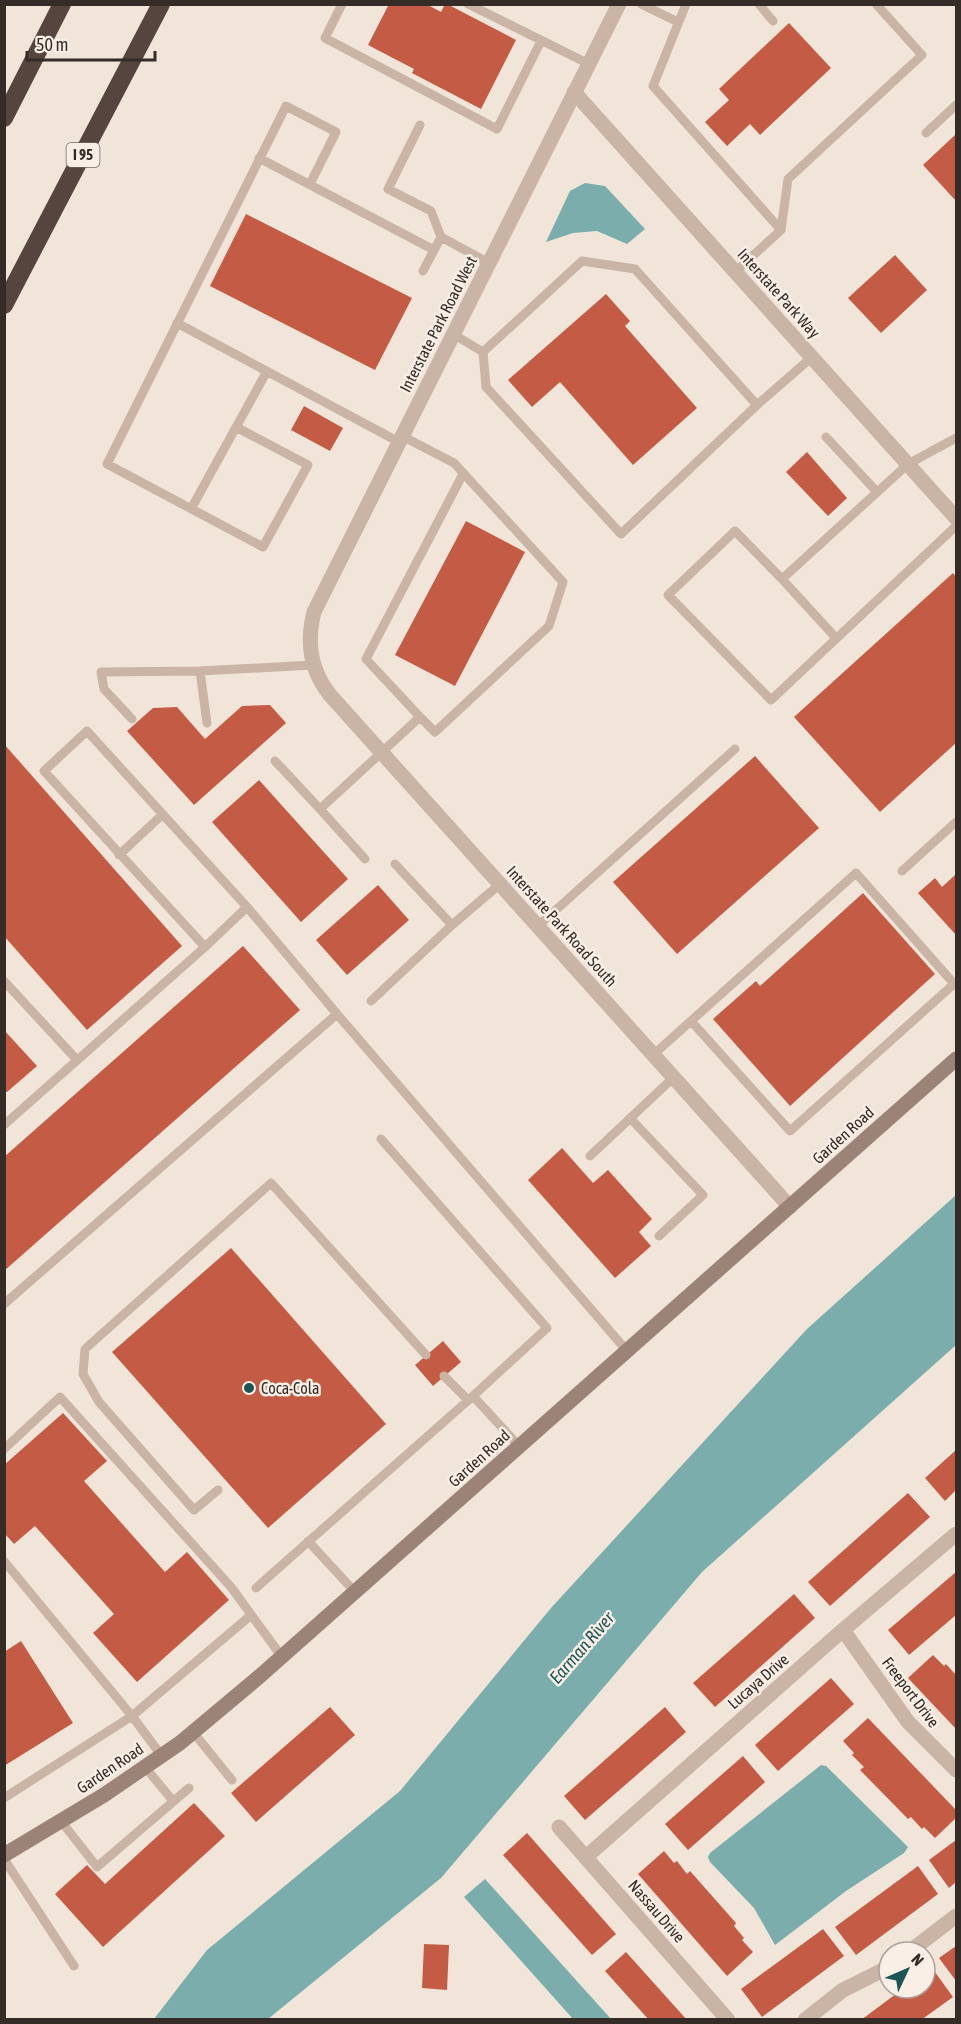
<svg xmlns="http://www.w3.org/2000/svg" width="961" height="2024" font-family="'Asap Condensed',sans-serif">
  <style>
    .water { fill: #7aadac }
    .building { fill: #c45c45 }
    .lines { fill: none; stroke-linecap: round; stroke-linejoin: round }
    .lane { stroke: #c9b4a6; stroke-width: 9 }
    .street { stroke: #c9b4a6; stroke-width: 15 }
    .secondary { stroke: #9c8378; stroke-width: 15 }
    .highway { stroke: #56443e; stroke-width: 18 }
    .poi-dot { fill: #1d5556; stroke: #f9efe6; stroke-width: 2 }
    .labels { text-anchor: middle; stroke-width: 5; stroke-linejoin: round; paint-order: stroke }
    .shield { fill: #f9efe6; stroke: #706660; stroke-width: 1.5 }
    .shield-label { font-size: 15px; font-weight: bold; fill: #352b27 }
    .street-label { font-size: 16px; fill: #352b27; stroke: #f9efe6 }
    .poi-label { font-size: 16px; fill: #352b27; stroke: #f9efe6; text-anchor: start }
    .water-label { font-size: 18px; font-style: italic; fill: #1d5556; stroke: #f9efe6 }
  </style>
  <rect width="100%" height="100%" fill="#f1e5da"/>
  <path class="water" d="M 585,183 L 605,186 L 645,229 L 627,244 L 597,231 L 573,233 L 546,242 L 570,191 Z
    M 956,1195 L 956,1345 L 702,1572 L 441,1878 L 268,2019 L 154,2019 L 207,1950 L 400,1791 L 551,1608 L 807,1329 Z
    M 821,1765 L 826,1766 L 908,1847 L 904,1853 L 846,1891 L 775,1945 L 754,1908 L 710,1862 L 708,1857 L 710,1853 Z
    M 485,1879 L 611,2019 L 573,2019 L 464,1897 Z"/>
  <path class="building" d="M 389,4 L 426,4 L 441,12 L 445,4 L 447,4 L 516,40 L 481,109 L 412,73 L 414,69 L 368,45 Z
    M 789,23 L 831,68 L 760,135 L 750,124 L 727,146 L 705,122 L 729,100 L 719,89 Z
    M 956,134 L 956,201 L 923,165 Z
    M 246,214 L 412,298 L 375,370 L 210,286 Z
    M 895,255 L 927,290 L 881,333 L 848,298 Z
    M 606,294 L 630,321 L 625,326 L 697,408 L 633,465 L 560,382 L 532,407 L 508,380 Z
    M 304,406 L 343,428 L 330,451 L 291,430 Z
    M 807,452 L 847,498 L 828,516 L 786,472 Z
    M 466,521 L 525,552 L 455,686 L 395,655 Z
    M 953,573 L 956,577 L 956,743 L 880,812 L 794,717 Z
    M 270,705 L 286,723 L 194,805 L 127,731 L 153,708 L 177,707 L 205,739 L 242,706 Z
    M 4,744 L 182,946 L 87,1030 L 4,936 Z
    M 755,756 L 819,828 L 677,954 L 613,882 Z
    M 259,780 L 348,879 L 301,922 L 212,822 Z
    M 956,874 L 956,935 L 918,893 L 935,878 L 942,887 Z
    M 378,885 L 409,920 L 347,975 L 316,940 Z
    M 863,893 L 935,974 L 790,1106 L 713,1019 L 756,981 L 760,986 Z
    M 243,946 L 300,1010 L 4,1271 L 4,1157 Z
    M 4,1030 L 37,1066 L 7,1092 L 4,1090 Z
    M 562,1148 L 593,1183 L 608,1170 L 652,1219 L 639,1232 L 651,1246 L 615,1278 L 528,1180 Z
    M 231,1248 L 386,1424 L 268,1528 L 112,1352 Z
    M 443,1341 L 461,1362 L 433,1386 L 415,1365 Z
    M 63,1413 L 107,1461 L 84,1481 L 165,1572 L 187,1552 L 229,1600 L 137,1682 L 93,1633 L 114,1614 L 35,1526 L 14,1544 L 4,1533 L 4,1465 Z
    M 956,1450 L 956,1490 L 945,1501 L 925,1478 Z
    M 908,1493 L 930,1517 L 830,1606 L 808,1582 Z
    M 956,1572 L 956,1615 L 909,1655 L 888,1630 Z
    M 794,1594 L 815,1618 L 715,1707 L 693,1683 Z
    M 21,1641 L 73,1723 L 4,1766 L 4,1652 Z
    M 933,1655 L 944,1666 L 946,1664 L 956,1675 L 956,1729 L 908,1678 Z
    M 831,1678 L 854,1704 L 778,1771 L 755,1745 Z
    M 330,1707 L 355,1735 L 256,1822 L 231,1793 Z
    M 665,1707 L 686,1732 L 585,1820 L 564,1796 Z
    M 868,1718 L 956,1810 L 956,1818 L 935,1838 L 924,1827 L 922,1829 L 911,1817 L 908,1819 L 860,1770 L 864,1767 L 852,1755 L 854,1753 L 843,1741 Z
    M 743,1756 L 765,1782 L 688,1850 L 665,1824 Z
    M 194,1803 L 225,1836 L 103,1947 L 55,1894 L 87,1865 L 105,1884 Z
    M 527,1833 L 616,1934 L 592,1955 L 503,1855 Z
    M 956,1840 L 956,1882 L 949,1888 L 929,1860 Z
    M 664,1851 L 674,1863 L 677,1861 L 687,1874 L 690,1871 L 736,1923 L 734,1926 L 744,1938 L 742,1940 L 753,1952 L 727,1976 L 638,1874 Z
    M 918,1866 L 938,1894 L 856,1955 L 835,1927 Z
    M 823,1929 L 844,1956 L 762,2017 L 741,1989 Z
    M 424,1944 L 449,1945 L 447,1990 L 422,1988 Z
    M 956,1946 L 956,1981 L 939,1958 Z
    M 626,1952 L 687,2020 L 649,2020 L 605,1971 Z
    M 932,1968 L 953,1997 L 921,2020 L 861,2020 L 904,1988 L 925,1988 L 925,1973 Z"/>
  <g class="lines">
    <path class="lane" d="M 342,4 L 325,38 L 497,129 L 541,41
      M 468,4 L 589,64
      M 641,4 L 678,22
      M 686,4 L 653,86 L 781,230 L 788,179 L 922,55 L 876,4
      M 759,4 L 773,21
      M 420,125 L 388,189 L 431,211 L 441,237 L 489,263
      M 926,133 L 956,105
      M 259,158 L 434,250
      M 423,271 L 441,237
      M 735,272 L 781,230
      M 177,323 L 399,442
      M 453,334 L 483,352 L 486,387 L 621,534 L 757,405 L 812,357
      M 483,352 L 582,261 L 635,269 L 757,405
      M 236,427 L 308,465 L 263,547 L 107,464 L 286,106 L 336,132 L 310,184
      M 826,437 L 877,492
      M 956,438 L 908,464 L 782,579 L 735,531 L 668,595 L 771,700 L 956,526
      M 191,509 L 267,371
      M 782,579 L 836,638
      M 200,671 L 207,723
      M 420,717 L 366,659 L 463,474
      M 132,719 L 104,689 L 101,672 L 200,671 L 313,665
      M 275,761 L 320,809 L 420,717 L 435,732 L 549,626 L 563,582 L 454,463 L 402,436
      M 320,809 L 365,859
      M 119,855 L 163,814
      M 395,864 L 452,925 L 500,884
      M 902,871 L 956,822
      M 538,926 L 735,749
      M 205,947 L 247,907
      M 4,981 L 77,1060
      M 371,1001 L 452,925
      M 337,1014 L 627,1351
      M 691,1021 L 790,1131 L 955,983
      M 653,1055 L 856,873 L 956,986
      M 630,1118 L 703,1195 L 659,1236
      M 4,1125 L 205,947 L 44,771 L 87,731 L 247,907 L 337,1014 L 4,1304
      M 381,1139 L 547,1328 L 473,1396 L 519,1446
      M 590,1156 L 674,1077
      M 444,1376 L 468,1400
      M 4,1449 L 60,1397 L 231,1587 L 282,1657
      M 218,1490 L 194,1510 L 99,1402 L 83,1374 L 85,1349 L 271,1183 L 426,1355
      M 308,1541 L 355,1592
      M 4,1561 L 132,1716 L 250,1616
      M 256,1588 L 473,1396
      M 193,1732 L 232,1780
      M 145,1767 L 173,1801
      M 4,1798 L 132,1716 L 161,1755
      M 61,1821 L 97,1867 L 189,1788
      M 4,1859 L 74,1966"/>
    <path class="street" d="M 619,4 L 314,612 C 306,643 310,670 330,695 L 790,1207
      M 574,92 L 956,518
      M 843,1630 L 908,1722 L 956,1770
      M 559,1827 L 728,2020
      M 586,1857 L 843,1630 L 956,1534
      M 909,1952 L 956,1916
      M 805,2020 L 843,1990 L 889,1967"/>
    <path class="secondary" d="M 4,1855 L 104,1795 L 180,1743 L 260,1676 L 956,1059"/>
    <path class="highway" d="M 4,118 L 62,4
      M 4,305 L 161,4"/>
  </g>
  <circle class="poi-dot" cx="249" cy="1388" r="6"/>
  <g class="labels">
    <rect class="shield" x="66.5" y="143" width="33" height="24" rx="4.5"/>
    <g class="shield-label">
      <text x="83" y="160">I 95</text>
    </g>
    <g class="street-label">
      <text transform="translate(779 293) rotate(48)" y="6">Interstate Park Way</text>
      <text transform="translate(438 324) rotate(-63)" y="6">Interstate Park Road West</text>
      <text transform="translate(562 926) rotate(48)" y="6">Interstate Park Road South</text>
      <text transform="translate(843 1135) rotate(-42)" y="6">Garden Road</text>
      <text transform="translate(479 1458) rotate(-42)" y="6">Garden Road</text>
      <text transform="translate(758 1681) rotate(-41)" y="6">Lucaya Drive</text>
      <text transform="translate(911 1692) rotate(53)" y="6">Freeport Drive</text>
      <text transform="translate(110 1768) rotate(-34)" y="6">Garden Road</text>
      <text transform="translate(657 1911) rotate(49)" y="6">Nassau Drive</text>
    </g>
    <g class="poi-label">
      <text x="261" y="1394">Coca-Cola</text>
    </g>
    <g class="water-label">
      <text transform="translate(582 1648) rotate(-49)" y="6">Earman River</text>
    </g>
  </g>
  <rect width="961" height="2024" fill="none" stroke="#352b27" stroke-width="12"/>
  <g transform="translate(907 1970) rotate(46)"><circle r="28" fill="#f9efe6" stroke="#aba19a" stroke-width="1.5"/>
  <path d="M0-4.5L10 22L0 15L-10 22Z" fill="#1d5556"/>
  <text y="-9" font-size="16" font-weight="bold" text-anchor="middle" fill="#352b27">N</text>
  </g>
  <path d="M27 51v9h128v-9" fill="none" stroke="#352b27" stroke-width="3"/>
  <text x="36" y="51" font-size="18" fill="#352b27" stroke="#f9efe6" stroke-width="4.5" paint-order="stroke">50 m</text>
</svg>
